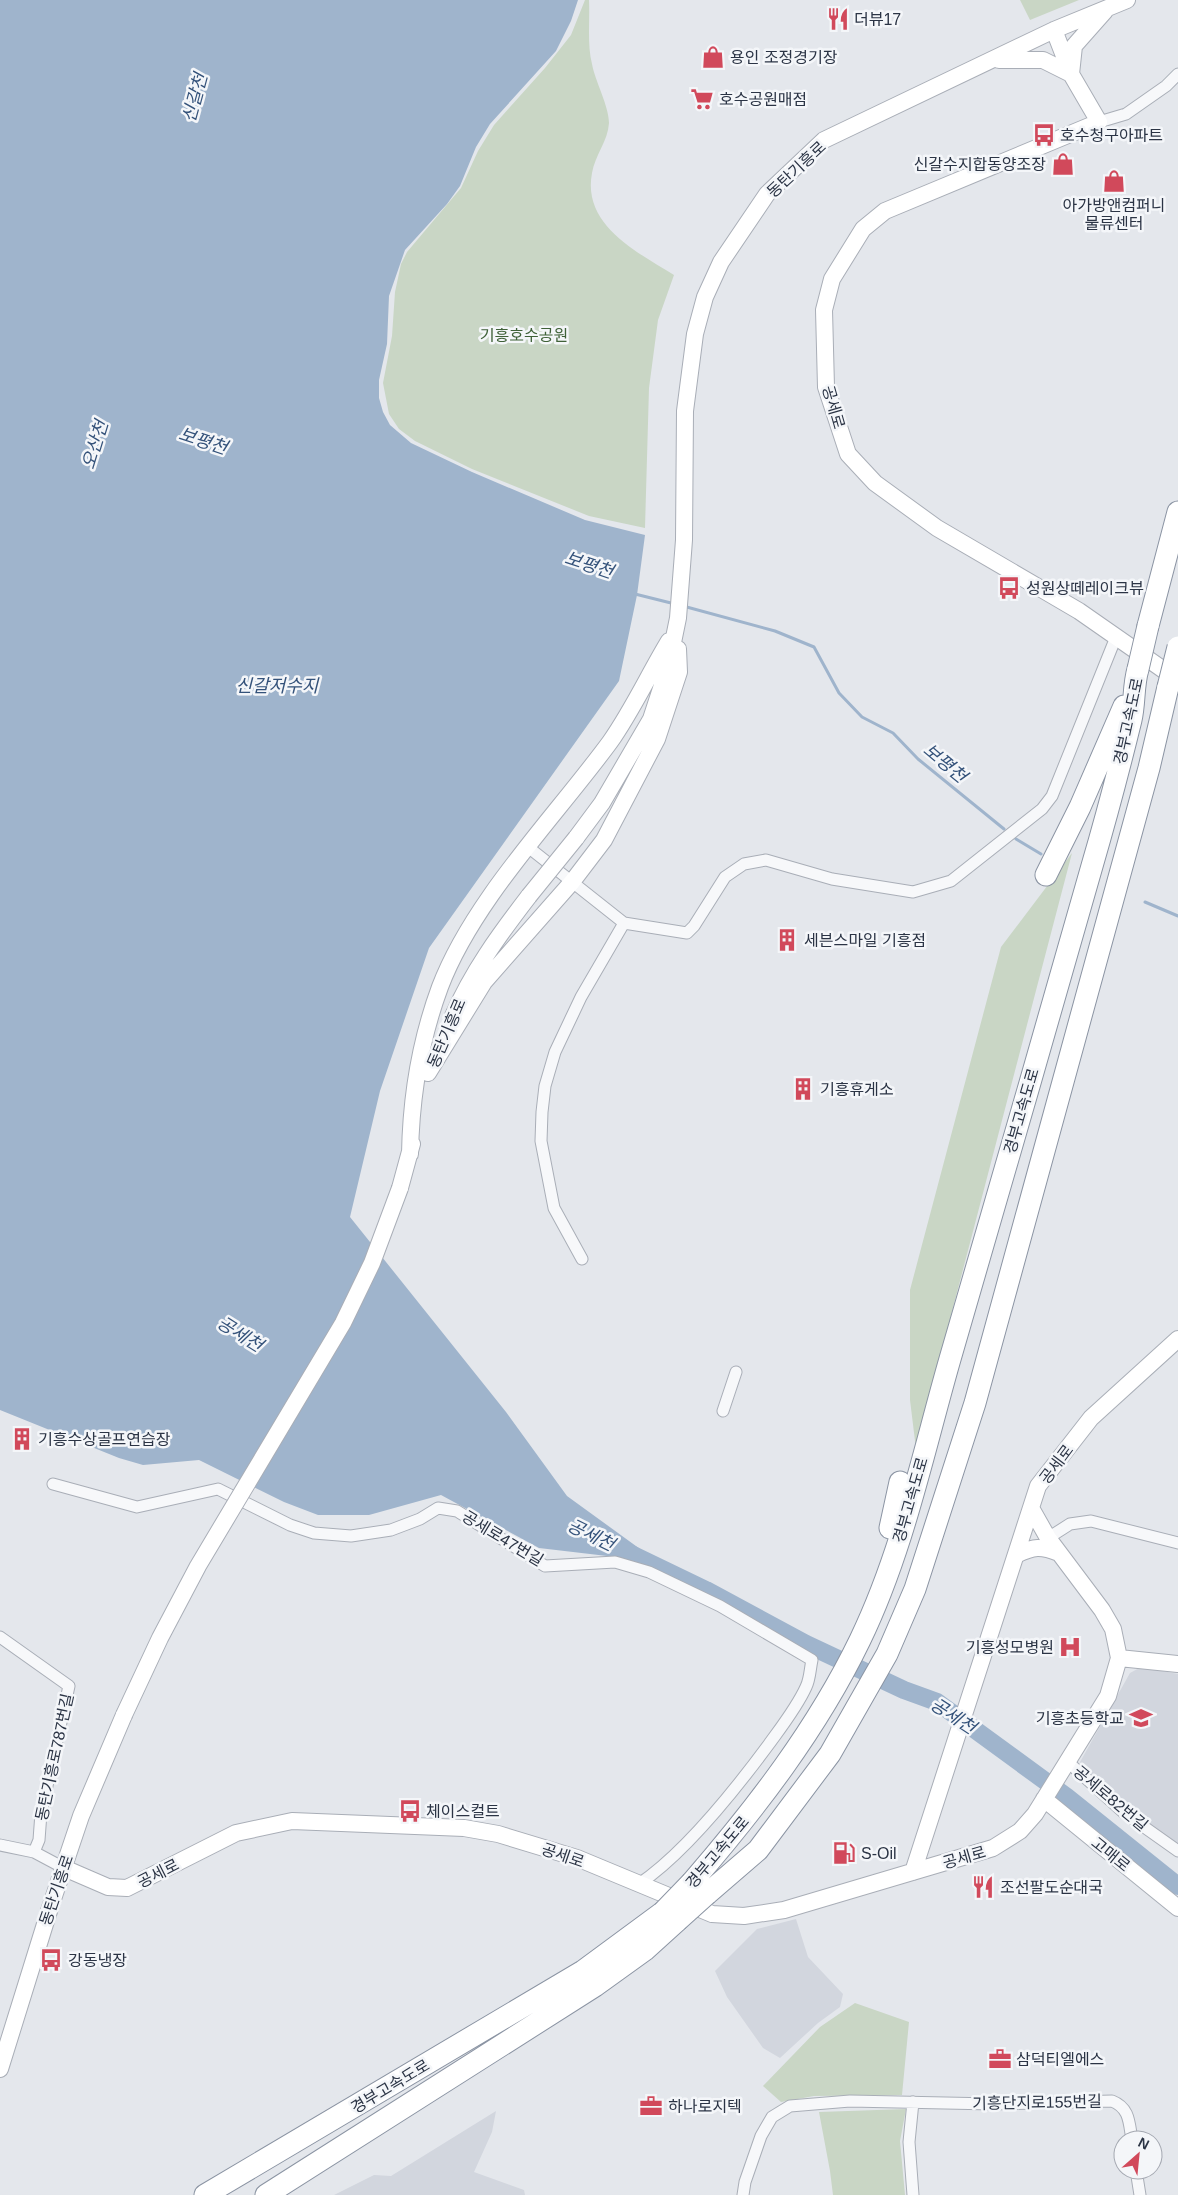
<svg xmlns="http://www.w3.org/2000/svg" width="1178" height="2195" font-family="Helvetica,'Noto Sans KR',sans-serif">
  <style>
    .built { fill: #d2d6de }
    .green { fill: #c9d6c5 }
    .water { fill: #9fb4cc }
    .lines { fill: none; stroke-linecap: round; stroke-linejoin: round }
    .stream { stroke: #9fb4cc; stroke-width: 3 }
    .river { stroke: #9fb4cc; stroke-width: 18 }
    .street-casing { stroke: #a9aeb7; stroke-width: 13 }
    .secondary-casing { stroke: #a9aeb7; stroke-width: 18 }
    .highway-casing { stroke: #8b94a3; stroke-width: 23 }
    .street { stroke: #f7f8fa; stroke-width: 11 }
    .secondary { stroke: #fff; stroke-width: 16 }
    .highway { stroke: #fff; stroke-width: 21 }
    .secondary-bridge-casing { stroke: #a9aeb7; stroke-width: 18; stroke-linecap: butt }
    .highway-bridge-casing { stroke: #8b94a3; stroke-width: 23; stroke-linecap: butt }
    .secondary-bridge { stroke: #fff; stroke-width: 16 }
    .highway-bridge { stroke: #fff; stroke-width: 21 }
    .labels { text-anchor: middle; stroke-width: 5; stroke-linejoin: round; paint-order: stroke }
    .poi-label { font-size: 16px; fill: #2b3445; stroke: #f4f6f9; text-anchor: start }
    .street-label { font-size: 16px; fill: #2b3445; stroke: #f4f6f9 }
    .park-label { font-size: 16px; fill: #3f6138; stroke: #f4f6f9 }
    .water-label { font-size: 18px; font-style: italic; fill: #34527a; stroke: #f4f6f9 }
  </style>
  <rect width="100%" height="100%" fill="#e4e7ec"/>
  <path class="built" d="M 1141,1667 L 1178,1674 L 1178,1845 L 1142,1820 L 1086,1773 L 1080,1762 L 1130,1673 Z
    M 796,1919 L 808,1957 L 843,1994 L 840,2007 L 818,2023 L 780,2058 L 763,2048 L 727,1997 L 715,1971 L 757,1929 Z
    M 496,2111 L 492,2132 L 474,2172 L 524,2190 L 525,2195 L 334,2195 L 374,2175 L 391,2176 Z"/>
  <path class="green" d="M 585,0 L 589,0 C 590,21 587,44 592,64 C 595,81 609,106 609,123 C 608,141 595,155 592,173 C 582,225 637,252 674,275 L 658,320 L 649,388 L 645,528 L 589,516 L 472,469 L 415,441 L 399,429 L 389,414 L 383,383 L 392,336 L 395,292 L 401,264 L 407,252 L 461,188 L 478,151 L 494,125 L 545,68 L 571,35 Z
    M 1020,0 L 1079,0 L 1030,20 Z
    M 1072,853 L 916,1449 L 910,1400 L 910,1290 L 1001,947 Z
    M 855,2003 L 909,2022 L 902,2095 L 814,2096 L 781,2102 L 763,2086 L 820,2027 Z
    M 906,2109 L 900,2141 L 905,2195 L 833,2195 L 830,2171 L 819,2112 Z"/>
  <path class="water" d="M 0,0 L 578,0 L 571,21 L 556,51 L 490,124 L 476,147 L 460,186 L 447,204 L 405,250 L 389,296 L 387,344 L 379,380 L 379,398 L 383,412 L 390,425 L 411,443 L 472,472 L 585,520 L 645,535 L 637,595 L 619,681 L 429,948 L 380,1091 L 350,1217 L 506,1412 L 567,1496 L 658,1562 L 539,1548 L 441,1495 L 369,1515 L 318,1515 L 284,1502 L 199,1460 L 143,1465 L 119,1458 L 0,1410 Z"/>
  <g class="lines">
    <path class="stream" d="M 635,594 L 675,604
      M 683,606 L 775,631 L 814,647 L 839,693 L 862,717 L 893,733 L 918,759 L 1004,829
      M 1016,839 L 1041,854
      M 1145,902 L 1178,916"/>
    <path class="river" d="M 623,1550 L 706,1590 L 806,1644 L 904,1690 L 937,1702 L 1067,1797 L 1178,1886"/>
    <defs>
      <path id="street" d="M 1099,122 L 1126,114 L 1166,86 L 1178,74
        M 528,847 L 624,923
        M 582,1259 L 554,1208 L 541,1141 L 542,1112 L 545,1086 L 555,1052 L 581,997 L 624,923 L 687,933 L 694,926 L 725,877 L 744,864 L 766,860 L 832,879 L 913,892 L 951,881 L 1042,809 L 1052,796 L 1116,637
        M 723,1411 L 736,1372
        M 53,1484 L 137,1507 L 218,1489 L 290,1525 L 314,1533 L 351,1536 L 391,1530 L 420,1519 L 438,1508 L 457,1511 L 545,1566 L 615,1562 L 649,1572 L 720,1606 L 812,1660 C 810,1669 810,1679 806,1687 C 797,1707 782,1726 769,1744 C 735,1790 685,1853 639,1884
        M 1048,1538 L 1070,1524 L 1091,1521 L 1178,1543
        M 0,1637 L 69,1686 L 41,1813 L 39,1840 L 34,1852
        M 1068,1762 L 1123,1812 L 1178,1851
        M 0,1845 L 34,1852 L 64,1868
        M 1136,2170 L 1140,2195
        M 743,2195 L 745,2182 L 761,2136 L 772,2117 L 790,2106 L 850,2101 L 993,2104 L 1112,2101 C 1130,2108 1129,2123 1132,2140
        M 913,2195 L 909,2142 L 913,2102"/>
      <path id="secondary" d="M 1054,30 L 1071,74 L 1099,122 L 885,211 L 863,229 L 832,279 L 824,310 L 826,387 L 848,454 L 875,483 L 937,528 L 1079,611 L 1178,680
        M 999,60 L 1043,60 L 1071,74 L 1074,46 L 1105,11
        M 576,838 L 602,803 L 651,719 L 668,667 L 678,618 L 684,540 L 685,411 L 695,334 L 705,297 L 721,262 L 767,194 L 824,140 L 1054,30 L 1127,0
        M 453,1016 C 472,972 499,935 529,896
        M 428,1073 L 484,982 L 572,882 L 604,840 L 657,739 L 679,672 L 678,649
        M 410,1154 C 411,1097 420,1041 440,987 C 473,900 555,817 610,742 C 632,711 649,674 669,641
        M 400,1188 L 412,1144
        M 1016,1555 C 1034,1546 1041,1546 1059,1553
        M 1119,1658 L 1178,1664
        M 1044,1799 L 1178,1908
        M 64,1868 L 108,1887 L 127,1888 L 236,1833 L 292,1821 L 464,1828 L 498,1834 L 577,1858 L 712,1914 L 744,1916 L 784,1910 L 993,1848 L 1020,1831 L 1035,1814 L 1108,1696 L 1119,1658 L 1113,1629 L 1102,1610 L 1048,1538 L 1031,1508
        M 913,1872 L 1038,1486 L 1091,1418 L 1178,1339
        M 0,2069 L 50,1908 L 81,1816 L 124,1715"/>
      <path id="highway" d="M 1148,626 L 1178,512
        M 1046,875 L 1080,807 L 1124,706
        M 890,1528 L 900,1482
        M 692,1882 C 756,1808 817,1729 860,1640 C 903,1551 923,1453 950,1359 C 997,1194 1046,1031 1092,866 C 1106,818 1119,769 1131,720 C 1135,703 1133,686 1138,669
        M 707,1894 L 758,1850 L 830,1754 L 887,1654 L 915,1589 L 975,1403 L 1149,768 L 1168,687
        M 205,2195 L 583,1971 L 663,1912
        M 266,2195 L 595,1986 L 645,1950 L 677,1921"/>
    </defs>
    <use href="#street" class="street-casing"/>
    <use href="#secondary" class="secondary-casing"/>
    <use href="#highway" class="highway-casing"/>
    <use href="#street" class="street"/>
    <use href="#secondary" class="secondary"/>
    <use href="#highway" class="highway"/>
    <defs>
      <path id="secondary-bridge" d="M 529,896 L 576,838
        M 124,1715 L 160,1638 L 198,1566 L 343,1323 L 372,1263 L 400,1188"/>
      <path id="highway-bridge" d="M 1138,669 L 1148,626
        M 1168,687 L 1178,647
        M 663,1912 L 692,1882
        M 677,1921 L 707,1894"/>
    </defs>
    <use href="#secondary-bridge" class="secondary-bridge-casing"/>
    <use href="#highway-bridge" class="highway-bridge-casing"/>
    <use href="#secondary-bridge" class="secondary-bridge"/>
    <use href="#highway-bridge" class="highway-bridge"/>
  </g>
  <defs>
    <symbol id="restaurant-bare" viewBox="-9 -9 18 18"><path d="M-5-6h1v4h1v-4h1v4h1v-4h1v5L-1.5 .5V6h-2V.5L-5-1ZM5-6V6H3V1.5H1.5Q1.5-4 5-6Z" fill="#d1495b" stroke="#f4f6f9" stroke-width="2.5" paint-order="stroke"/></symbol>
    <symbol id="shop-bare" viewBox="-9 -9 18 18"><path d="M-5-2.5h2.3a2.7 3.5 0 0 1 5.4 0H5L5.5 6h-11ZM-1.5-2.5h3a1.5 2.3 0 0 0-3 0Z" fill="#d1495b" stroke="#f4f6f9" stroke-width="2.5" paint-order="stroke"/></symbol>
    <symbol id="supermarket-bare" viewBox="-9 -9 18 18"><path d="M-6-5.5h2.5l.6 2H6L4.5 2H-2.5L-4.4-4H-6ZM-1.5 3.2a1.3 1.3 0 1 0 .1 0ZM3 3.2a1.3 1.3 0 1 0 .1 0Z" fill="#d1495b" stroke="#f4f6f9" stroke-width="2.5" paint-order="stroke"/></symbol>
    <symbol id="bus-bare" viewBox="-9 -9 18 18"><path d="M-5-6H5V4H4V6H2V4H-2V6H-4V4H-5ZM-3.5-4V0h7V-4ZM-3.5 1.2v1.5H-2V1.2ZM2 1.2v1.5H3.5V1.2Z" fill="#d1495b" stroke="#f4f6f9" stroke-width="2.5" paint-order="stroke"/></symbol>
    <symbol id="building-bare" viewBox="-9 -9 18 18"><path d="M-4-6H4V6H1V3H-1V6H-4ZM-2.5-4.3h1.7v1.8h-1.7ZM.8-4.3h1.7v1.8H.8ZM-2.5-1h1.7V.8h-1.7ZM.8-1h1.7V.8H.8Z" fill="#d1495b" stroke="#f4f6f9" stroke-width="2.5" paint-order="stroke"/></symbol>
    <symbol id="hospital-bare" viewBox="-9 -9 18 18"><path d="M-5-5h3v3.5h4V-5h3V5h-3V1.5h-4V5h-3Z" fill="#d1495b" stroke="#f4f6f9" stroke-width="2.5" paint-order="stroke"/></symbol>
    <symbol id="school-bare" viewBox="-9 -9 18 18"><path d="M0-5L7-2L0 1L-7-2ZM-4 1L0 2.5L4 1V4Q0 6-4 4Z" fill="#d1495b" stroke="#f4f6f9" stroke-width="2.5" paint-order="stroke"/></symbol>
    <symbol id="fuel-bare" viewBox="-9 -9 18 18"><path d="M-5.5-6h7V0h2V4h1.3V-2.5L3-4.5l.8-.8L6-3V5H2.5V1h-1V6h-7ZM-4.2-4.7v3.2H.2V-4.7Z" fill="#d1495b" stroke="#f4f6f9" stroke-width="2.5" paint-order="stroke"/></symbol>
    <symbol id="office-bare" viewBox="-9 -9 18 18"><path d="M-6-3h4V-5.5h4V-3h4V5H-6ZM-1-4.5V-3h2v-1.5ZM-6 0V1H6V0Z" fill="#d1495b" stroke="#f4f6f9" stroke-width="2.5" paint-order="stroke"/></symbol>
  </defs>
  <g fill-rule="evenodd">
    <use href="#restaurant-bare" x="822" y="3" width="32" height="32"/>
    <use href="#shop-bare" x="697" y="41" width="32" height="32"/>
    <use href="#supermarket-bare" x="686" y="83" width="32" height="32"/>
    <use href="#bus-bare" x="1028" y="119" width="32" height="32"/>
    <use href="#shop-bare" x="1047" y="148" width="32" height="32"/>
    <use href="#shop-bare" x="1098" y="165" width="32" height="32"/>
    <use href="#bus-bare" x="993" y="572" width="32" height="32"/>
    <use href="#building-bare" x="771" y="924" width="32" height="32"/>
    <use href="#building-bare" x="787" y="1073" width="32" height="32"/>
    <use href="#building-bare" x="6" y="1423" width="32" height="32"/>
    <use href="#hospital-bare" x="1054" y="1631" width="32" height="32"/>
    <use href="#school-bare" x="1125" y="1702" width="32" height="32"/>
    <use href="#bus-bare" x="394" y="1795" width="32" height="32"/>
    <use href="#fuel-bare" x="828" y="1837" width="32" height="32"/>
    <use href="#restaurant-bare" x="967" y="1871" width="32" height="32"/>
    <use href="#bus-bare" x="35" y="1944" width="32" height="32"/>
    <use href="#office-bare" x="984" y="2043" width="32" height="32"/>
    <use href="#office-bare" x="635" y="2090" width="32" height="32"/>
  </g>
  <g class="labels">
    <g class="poi-label">
      <text x="854" y="25">더뷰17</text>
      <text x="730" y="63">용인 조정경기장</text>
      <text x="719" y="105">호수공원매점</text>
      <text x="1060" y="141">호수청구아파트</text>
      <text x="1046" y="170" text-anchor="end">신갈수지합동양조장</text>
      <text x="1114" y="211" text-anchor="middle">아가방앤컴퍼니<tspan x="1114" dy="18">물류센터</tspan></text>
      <text x="1026" y="594">성원상떼레이크뷰</text>
      <text x="804" y="946">세븐스마일 기흥점</text>
      <text x="820" y="1095">기흥휴게소</text>
      <text x="38" y="1445">기흥수상골프연습장</text>
      <text x="1054" y="1653" text-anchor="end">기흥성모병원</text>
      <text x="1124" y="1724" text-anchor="end">기흥초등학교</text>
      <text x="426" y="1817">체이스컬트</text>
      <text x="861" y="1859">S-Oil</text>
      <text x="1000" y="1893">조선팔도순대국</text>
      <text x="68" y="1966">강동냉장</text>
      <text x="1016" y="2065">삼덕티엘에스</text>
      <text x="668" y="2112">하나로지텍</text>
    </g>
    <g class="street-label">
      <text transform="translate(796 169) rotate(-43)" y="6">동탄기흥로</text>
      <text transform="translate(834 407) rotate(74)" y="6">공세로</text>
      <text transform="translate(1128 721) rotate(-78)" y="6">경부고속도로</text>
      <text transform="translate(446 1033) rotate(-67)" y="6">동탄기흥로</text>
      <text transform="translate(1021 1111) rotate(-74)" y="6">경부고속도로</text>
      <text transform="translate(1056 1464) rotate(-53)" y="6">공세로</text>
      <text transform="translate(910 1500) rotate(-74)" y="6">경부고속도로</text>
      <text transform="translate(503 1538) rotate(31)" y="6">공세로47번길</text>
      <text transform="translate(54 1757) rotate(-78)" y="6">동탄기흥로787번길</text>
      <text transform="translate(1111 1798) rotate(40)" y="6">공세로82번길</text>
      <text transform="translate(717 1852) rotate(-50)" y="6">경부고속도로</text>
      <text transform="translate(1111 1854) rotate(39)" y="6">고매로</text>
      <text transform="translate(563 1855) rotate(19)" y="6">공세로</text>
      <text transform="translate(964 1857) rotate(-16)" y="6">공세로</text>
      <text transform="translate(158 1873) rotate(-27)" y="6">공세로</text>
      <text transform="translate(56 1890) rotate(-71)" y="6">동탄기흥로</text>
      <text transform="translate(390 2086) rotate(-31)" y="6">경부고속도로</text>
      <text transform="translate(1037 2102) rotate(-1)" y="6">기흥단지로155번길</text>
    </g>
    <g class="park-label">
      <text x="524" y="341">기흥호수공원</text>
    </g>
    <g class="water-label">
      <text transform="translate(195 98) rotate(-75)" y="6">신갈천</text>
      <text transform="translate(203 441) rotate(18)" y="6">보평천</text>
      <text transform="translate(95 445) rotate(-73)" y="6">오산천</text>
      <text transform="translate(589 565) rotate(18)" y="6">보평천</text>
      <text x="277" y="692">신갈저수지</text>
      <text transform="translate(945 763) rotate(40)" y="6">보평천</text>
      <text transform="translate(240 1334) rotate(32)" y="6">공세천</text>
      <text transform="translate(591 1535) rotate(26)" y="6">공세천</text>
      <text transform="translate(953 1716) rotate(33)" y="6">공세천</text>
    </g>
  </g>
  <g transform="translate(1138 2155) rotate(27)"><circle r="24" fill="#f4f6f9" stroke="#a4a8b1"/>
  <path d="M0-4L9 19L0 12L-9 19Z" fill="#d1495b"/>
  <text y="-8" font-size="14" font-weight="bold" text-anchor="middle" fill="#2b3445">N</text>
  </g>
</svg>
